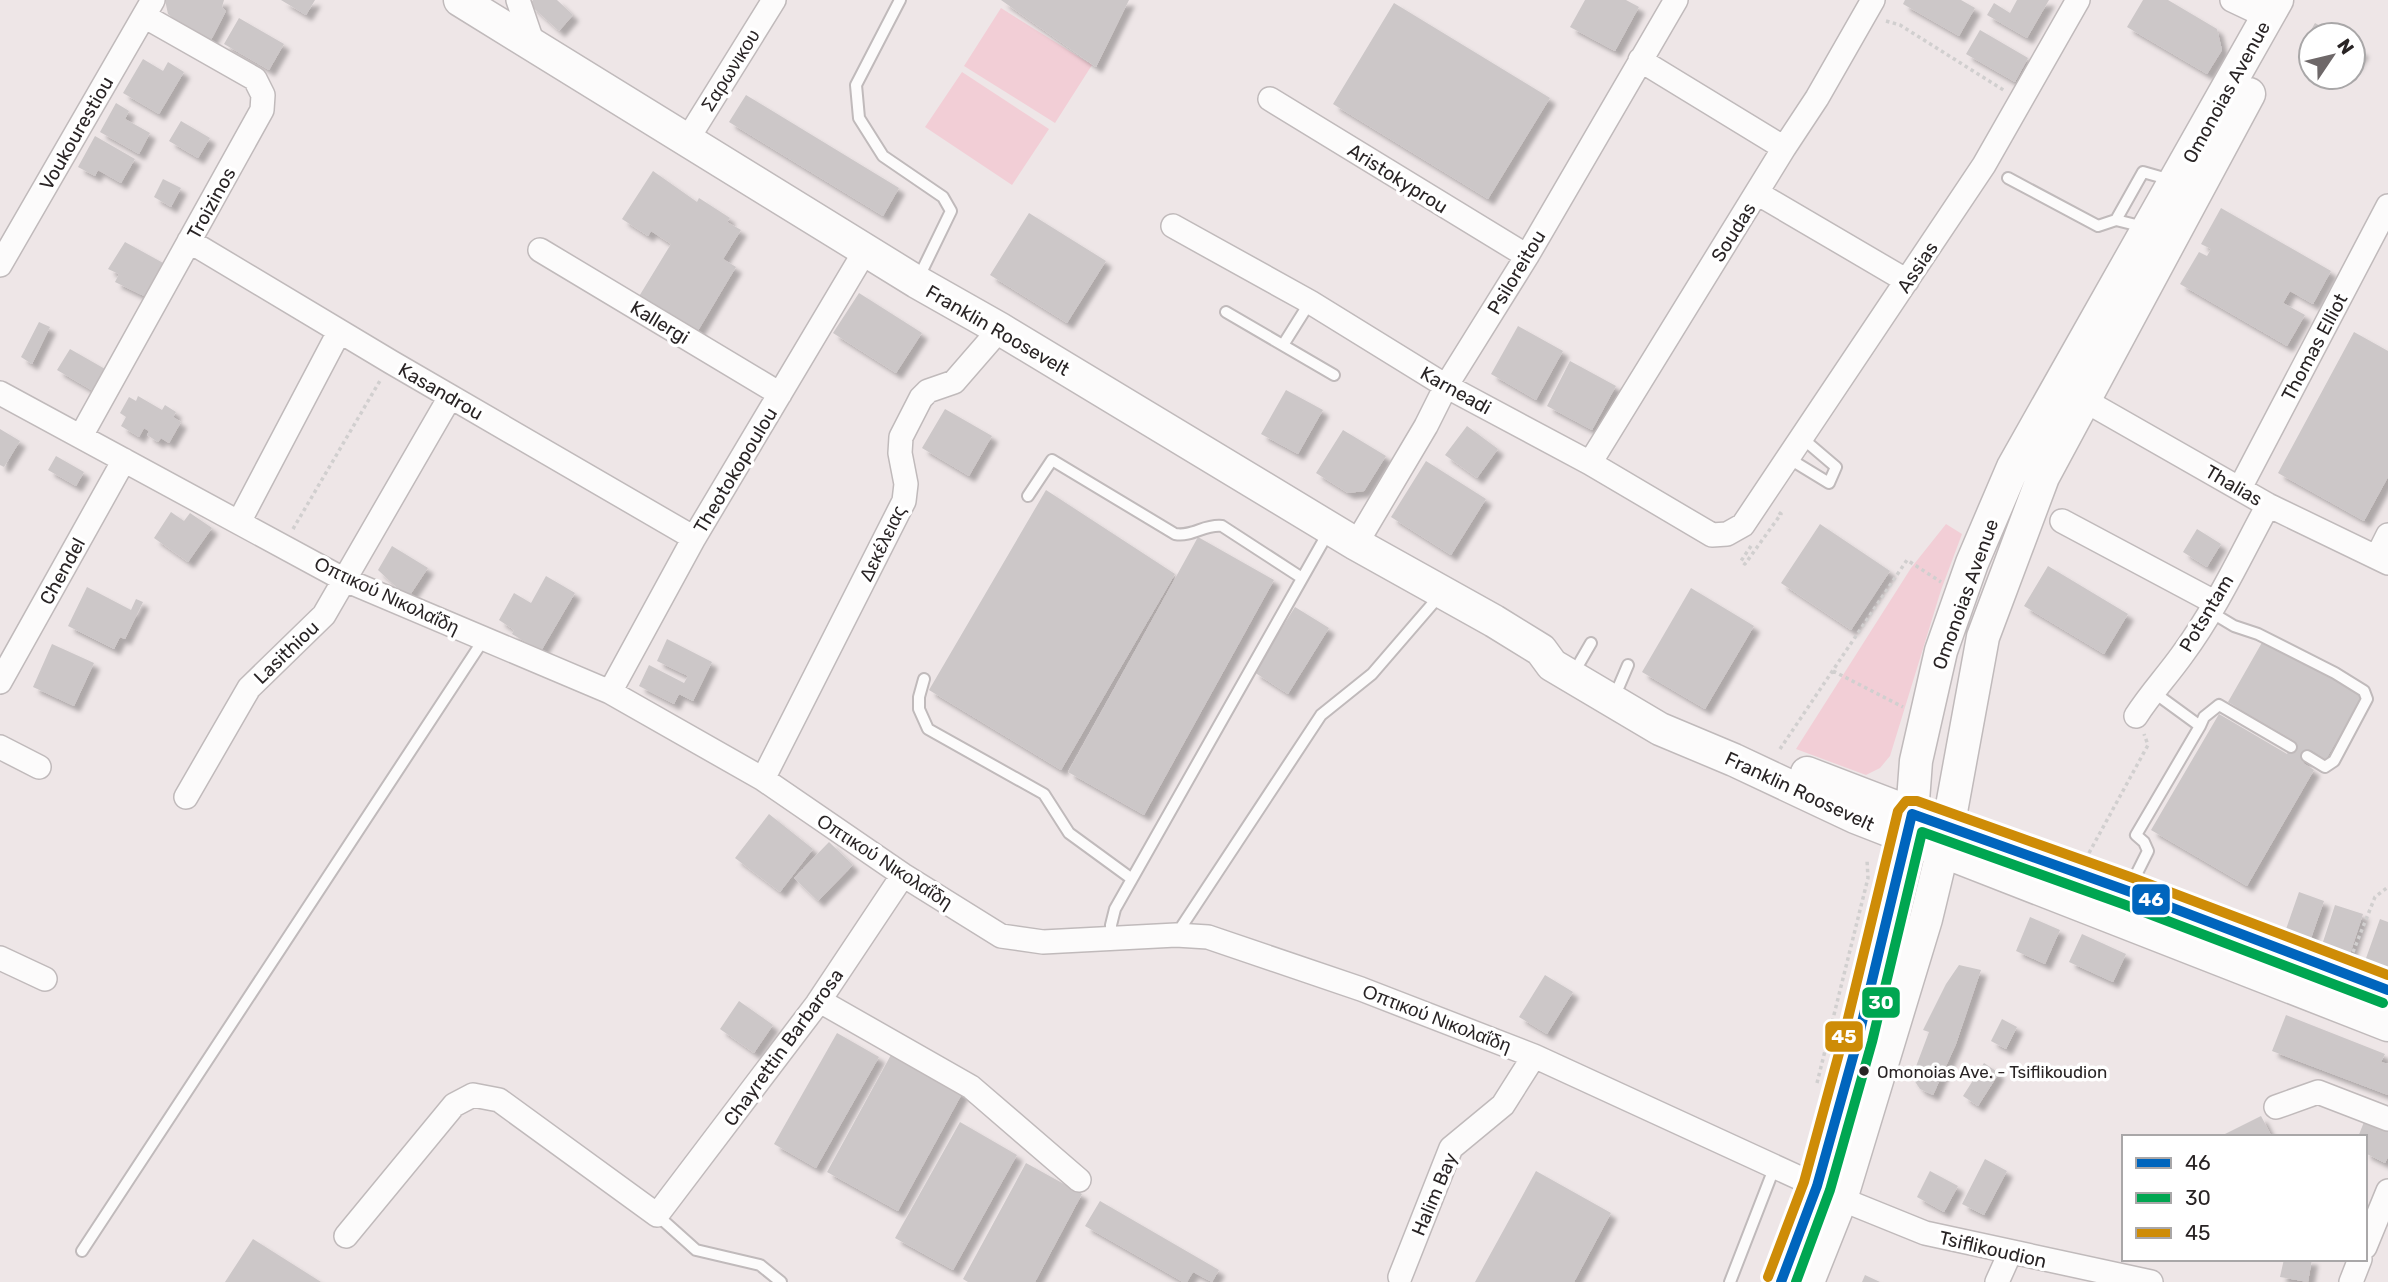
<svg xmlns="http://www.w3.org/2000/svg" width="2388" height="1282" font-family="Rubik,sans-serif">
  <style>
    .green { fill: #f2ced6 }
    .building { fill: #ccc7c8; filter: url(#shadow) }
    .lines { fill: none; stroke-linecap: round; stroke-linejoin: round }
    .service-casing { stroke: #c0babb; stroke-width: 14 }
    .minor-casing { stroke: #c0babb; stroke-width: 26 }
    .secondary-casing { stroke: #c0babb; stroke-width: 35 }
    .path { stroke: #d1cfcf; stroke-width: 3.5; stroke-dasharray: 3.5 3.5; stroke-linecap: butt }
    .service { stroke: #fcfbfb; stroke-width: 10 }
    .minor { stroke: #fcfbfb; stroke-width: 23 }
    .secondary { stroke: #fcfbfb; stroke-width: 32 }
    .bus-1-casing { stroke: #fff; stroke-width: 16 }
    .bus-2-casing { stroke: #fff; stroke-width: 16 }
    .bus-3-casing { stroke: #fff; stroke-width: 16 }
    .bus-1 { stroke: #0065bd; stroke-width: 10 }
    .bus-2 { stroke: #00a651; stroke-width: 10 }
    .bus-3 { stroke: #ce8c07; stroke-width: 10 }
    .bus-dot { fill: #292425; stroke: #fff; stroke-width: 2.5 }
    .labels { text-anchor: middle; stroke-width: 7; stroke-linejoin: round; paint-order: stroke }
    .bus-label { font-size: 17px; fill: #292425; stroke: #fff; text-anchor: start }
    .street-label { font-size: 19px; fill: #292425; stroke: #fff }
    .line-badge { stroke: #fff; stroke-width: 2.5 }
    .badge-label { font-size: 19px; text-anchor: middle; font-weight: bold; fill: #fff }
  </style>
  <defs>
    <filter id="shadow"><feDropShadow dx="6" dy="6" stdDeviation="2" flood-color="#0004"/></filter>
  </defs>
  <rect width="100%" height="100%" fill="#eee6e7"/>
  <path class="green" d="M 1001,8 L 1092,65 L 1055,123 L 964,66 Z
    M 962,72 L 1049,129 L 1012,185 L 925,127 Z
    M 1946,524 L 1962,534 L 1941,590 L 1890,756 L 1880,768 L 1866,775 L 1796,749 L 1911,568 Z"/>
  <path class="building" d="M 165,0 L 224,0 L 222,7 L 226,11 L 210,42 L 174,19 L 168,14 Z
    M 281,0 L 315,0 L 306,15 Z
    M 533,0 L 557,0 L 573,15 L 559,31 L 529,4 Z
    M 1001,0 L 1129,0 L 1096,67 Z
    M 1585,0 L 1626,0 L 1639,7 L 1615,51 L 1570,27 Z
    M 1905,0 L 1961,0 L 1975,8 L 1959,36 L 1903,4 Z
    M 2017,0 L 2049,0 L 2027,38 L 1987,15 L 1994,3 L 2010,13 Z
    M 2143,0 L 2168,0 L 2217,29 L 2222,50 L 2207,74 L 2127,27 Z
    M 1394,3 L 1550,98 L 1488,199 L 1333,104 Z
    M 239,18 L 284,44 L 269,70 L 224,44 Z
    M 2315,23 L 2336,35 L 2311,35 L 2311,51 L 2302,46 Z
    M 1980,30 L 2028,58 L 2015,82 L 1966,54 Z
    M 2353,45 L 2363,51 L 2353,68 Z
    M 143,59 L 163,71 L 168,62 L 184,72 L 159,114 L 123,93 Z
    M 746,95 L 899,188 L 883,216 L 729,122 Z
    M 116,103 L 129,111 L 125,119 L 150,133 L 139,154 L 100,132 Z
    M 181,121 L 210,138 L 198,158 L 169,141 Z
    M 95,136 L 135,159 L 121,183 L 98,170 L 95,176 L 78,167 Z
    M 653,171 L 697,202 L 699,198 L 730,218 L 727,222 L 741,230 L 723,259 L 736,267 L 696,334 L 638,298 L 671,244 L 651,231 L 648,236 L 622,219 Z
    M 163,179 L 181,188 L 171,207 L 154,197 Z
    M 2221,208 L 2331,271 L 2313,304 L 2290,291 L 2283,303 L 2305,315 L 2287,346 L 2180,284 L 2199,252 L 2207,256 L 2211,249 L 2201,244 Z
    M 1029,213 L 1106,261 L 1067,323 L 990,275 Z
    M 125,242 L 165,264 L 146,297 L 115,282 L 119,274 L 108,269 Z
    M 859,293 L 922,333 L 896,373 L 833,333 Z
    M 39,322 L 50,327 L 32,364 L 21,357 Z
    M 1518,326 L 1563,351 L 1536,400 L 1491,374 Z
    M 2354,332 L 2388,351 L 2388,477 L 2364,521 L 2278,473 Z
    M 70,349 L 105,369 L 93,391 L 57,370 Z
    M 1570,361 L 1616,386 L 1592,430 L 1547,406 Z
    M 1286,390 L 1323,410 L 1298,454 L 1261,434 Z
    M 138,396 L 162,410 L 165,405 L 176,412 L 173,417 L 181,422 L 169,443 L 161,438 L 158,442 L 147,435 L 149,431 L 144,428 L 139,437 L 121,426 L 126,417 L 120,413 L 129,397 L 136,401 Z
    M 945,409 L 992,436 L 969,476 L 922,448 Z
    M 1467,426 L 1498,449 L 1477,478 L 1445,455 Z
    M 0,429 L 20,441 L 4,467 L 0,465 Z
    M 1343,430 L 1386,456 L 1364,491 L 1348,493 L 1316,473 Z
    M 56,456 L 84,472 L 76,486 L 48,470 Z
    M 1426,461 L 1486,499 L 1451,555 L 1391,517 Z
    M 1046,490 L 1175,574 L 1061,770 L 929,690 Z
    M 171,512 L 184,521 L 190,513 L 212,528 L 188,562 L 154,538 Z
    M 1820,524 L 1890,571 L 1851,630 L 1781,583 Z
    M 2197,529 L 2221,544 L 2207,567 L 2183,552 Z
    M 1198,537 L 1274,580 L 1144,815 L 1068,772 Z
    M 392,546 L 428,568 L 408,598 L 378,570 Z
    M 2048,566 L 2128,614 L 2104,654 L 2024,606 Z
    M 546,576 L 575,593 L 541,651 L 512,634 L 514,630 L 499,620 L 514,593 L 531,603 Z
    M 87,587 L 131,610 L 136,599 L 143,602 L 125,639 L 120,637 L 114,649 L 68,626 Z
    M 1691,588 L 1754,626 L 1705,709 L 1642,672 Z
    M 1295,607 L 1329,628 L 1288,694 L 1254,672 Z
    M 667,639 L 712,662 L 693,701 L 679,694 L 674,704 L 639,686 L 649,665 L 684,683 L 688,676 L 657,661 Z
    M 2264,639 L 2363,696 L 2326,759 L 2311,750 L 2303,763 L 2314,770 L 2247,886 L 2151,830 L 2219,714 L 2287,754 L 2295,741 L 2228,702 Z
    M 52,644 L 94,663 L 74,706 L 33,687 Z
    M 769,814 L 813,849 L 780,892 L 735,858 Z
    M 829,842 L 853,865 L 818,901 L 794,878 Z
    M 2299,892 L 2324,901 L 2310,941 L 2285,932 Z
    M 2335,905 L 2363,914 L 2350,954 L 2322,945 Z
    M 2030,917 L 2060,930 L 2045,964 L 2016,951 Z
    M 2380,919 L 2388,922 L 2388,969 L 2365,961 Z
    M 2082,934 L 2126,954 L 2113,982 L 2069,962 Z
    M 1959,965 L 1981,970 L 1956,1044 L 1933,1095 L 1920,1089 L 1912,1077 L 1929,1032 L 1923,1030 L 1946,984 Z
    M 1545,975 L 1573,992 L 1547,1034 L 1519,1017 Z
    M 739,1001 L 773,1025 L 754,1053 L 720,1029 Z
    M 2286,1015 L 2385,1054 L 2381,1062 L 2388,1064 L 2388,1095 L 2272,1051 Z
    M 2002,1019 L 2017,1027 L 2006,1049 L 1991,1041 Z
    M 837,1033 L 879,1057 L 816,1168 L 774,1144 Z
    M 892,1053 L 963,1092 L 898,1211 L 827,1172 Z
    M 1984,1063 L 1999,1073 L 1978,1106 L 1963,1096 Z
    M 2261,1116 L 2272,1137 L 2219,1137 Z
    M 960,1122 L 1017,1155 L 953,1270 L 895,1238 Z
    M 2364,1122 L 2388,1130 L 2388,1157 L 2385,1163 L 2365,1153 L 2365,1137 L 2358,1137 Z
    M 1985,1159 L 2007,1171 L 1984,1215 L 1962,1204 Z
    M 1026,1163 L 1082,1194 L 1035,1282 L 968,1282 L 963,1279 Z
    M 1536,1171 L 1611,1213 L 1574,1282 L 1475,1282 Z
    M 1930,1171 L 1958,1186 L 1944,1212 L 1917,1197 Z
    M 1100,1201 L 1219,1270 L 1212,1282 L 1193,1272 L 1187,1282 L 1183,1282 L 1085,1226 Z
    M 253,1239 L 321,1282 L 225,1282 Z
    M 2284,1259 L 2312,1259 L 2308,1282 L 2280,1277 Z
    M 1865,1275 L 1880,1282 L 1862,1282 Z"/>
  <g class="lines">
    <defs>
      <path id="service" d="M 900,0 L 856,85 L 859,118 L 883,156 L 943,197 L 951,211 L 918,279
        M 2008,178 L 2098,226 L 2116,220 L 2144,227
        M 2116,220 L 2143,172 L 2171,180
        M 1226,312 L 1334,375
        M 1283,345 L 1310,302
        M 1788,458 L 1829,483 L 1836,467 L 1802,438
        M 1028,496 L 1052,460 L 1175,534 C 1193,537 1204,524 1222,526 L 1302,578
        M 2209,611 L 2234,626 L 2258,634 L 2335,673 L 2364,691 L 2367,699 L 2334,761 L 2325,767 L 2307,756
        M 1580,662 L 1591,643
        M 924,679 L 919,697 L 919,709 L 928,729 L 1044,794 L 1069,833 L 1132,879
        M 1619,686 L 1628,665
        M 2200,726 L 2204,717 L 2219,705 L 2291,747
        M 2129,889 L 2148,851 L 2144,842 L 2136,835 L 2200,726 L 2152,691
        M 1176,935 L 1321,715 L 1372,674 L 1441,594
        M 1111,938 L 1111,925 L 1115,909 L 1329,531
        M 657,1215 L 696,1250 L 760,1265 L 781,1282
        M 82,1251 L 484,639
        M 1730,1282 L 1775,1166"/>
      <path id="minor" d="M 518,0 L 534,47
        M 2232,0 L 2268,17
        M 1640,60 L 1784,148
        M 1270,99 L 1527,256
        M 687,140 L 774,0
        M 1757,193 L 1907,281
        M 1173,226 L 1310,302 L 1446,386 L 1590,463 L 1712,535 L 1727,534 L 1743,525 L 1984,165 L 2078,0
        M 189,241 L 391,362 L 694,538
        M 540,250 L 780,394
        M 0,265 L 153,0
        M 0,393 L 343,579 L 610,692 L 763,779 L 903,875 L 1001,936 L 1043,942 L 1176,935 L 1208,937 L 1361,989 L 1534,1056 L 1817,1186
        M 2084,400 L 2268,505 L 2388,563
        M 81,436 L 262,110 L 263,95 L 255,79 L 144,16
        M 1590,463 L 1784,148 L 1817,98 L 1873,0
        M 2240,488 L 2388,206
        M 2062,521 L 2214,602
        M 239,522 L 339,332
        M 1356,544 L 1426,426 L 1446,386 L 1527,256 L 1676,0
        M 2377,557 L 2388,535
        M 0,682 L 124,460
        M 610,692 L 694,538 L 865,251
        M 2136,716 C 2150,694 2167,676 2182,655 C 2216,609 2241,555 2268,505
        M 0,747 L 39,767
        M 763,779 L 904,501 L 906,484 L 900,453 L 901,437 L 921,398 L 928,391 L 954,382 L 1000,329
        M 186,797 L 249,688 L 324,615 L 450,397
        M 0,958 L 45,979
        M 820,1001 L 971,1087 L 1079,1180
        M 2276,1107 L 2318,1092 L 2388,1119
        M 1841,1199 L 1925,1233 L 2151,1282
        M 346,1236 L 454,1105 L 473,1095 L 499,1100 L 657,1215 L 817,1004 L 903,875
        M 2365,1247 L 2388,1191
        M 1400,1277 L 1451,1148 L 1503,1105 L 1534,1056
        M 1997,1282 L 2010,1253
        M 2351,1282 L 2360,1259"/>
      <path id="secondary" d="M 460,0 L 917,282 L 1000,329 L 1356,544 L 1494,621 L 1541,650 L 1552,665 L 1660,729 L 1734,760 L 1855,817 L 2388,1025
        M 1807,773 L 1987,842 L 2128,891 L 2388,990
        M 1781,1282 L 1817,1186 L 1858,1039 L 1899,875 L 1912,814 L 1916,761 L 1941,651 L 1972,563 L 2013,467 L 2277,0
        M 1808,1282 L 1841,1199 L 1926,919 L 1948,828 L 1983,637 L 2043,477 L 2249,94"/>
    </defs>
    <use href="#service" class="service-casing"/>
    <use href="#minor" class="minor-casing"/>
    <use href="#secondary" class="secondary-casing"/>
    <path class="path" d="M 1886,21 L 1900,25 L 2005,91
      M 293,529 L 381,379
      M 1751,546 L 1741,561 L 1745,564 L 1781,514 L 1777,511
      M 1833,671 L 1903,707
      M 1780,749 L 1907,560 L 1941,582
      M 2089,853 L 2148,745 L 2144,734
      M 2353,952 L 2375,897 L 2388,887
      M 1817,1083 L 1868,878 L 1867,860"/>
    <use href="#service" class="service"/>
    <use href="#minor" class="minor"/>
    <use href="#secondary" class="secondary"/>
    <defs>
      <path id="bus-1" d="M 1912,814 L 2128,891 L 2388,990
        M 1781,1282 L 1817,1186 L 1858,1039 L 1912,814"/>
      <path id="bus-2" d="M 1796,1282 L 1830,1190 L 1872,1042 L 1922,832 L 2123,904 L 2383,1003"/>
      <path id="bus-3" d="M 1768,1277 L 1804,1182 L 1844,1035 L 1898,811 L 1906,801 L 1917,801 L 2133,878 L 2388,975"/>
    </defs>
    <use href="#bus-1" class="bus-1-casing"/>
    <use href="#bus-2" class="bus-2-casing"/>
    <use href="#bus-3" class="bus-3-casing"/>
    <use href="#bus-1" class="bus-1"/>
    <use href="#bus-2" class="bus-2"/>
    <use href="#bus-3" class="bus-3"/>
  </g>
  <circle class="bus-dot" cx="1864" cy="1071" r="6"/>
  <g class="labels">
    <g class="bus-label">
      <text x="1877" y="1078">Omonoias Ave. - Tsiflikoudion</text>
    </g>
    <g class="street-label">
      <text transform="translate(730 70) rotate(-58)" y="7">Σαρωνικου</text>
      <text transform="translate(2226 92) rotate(-61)" y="7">Omonoias Avenue</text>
      <text transform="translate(76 133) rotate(-60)" y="7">Voukourestiou</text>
      <text transform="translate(1398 178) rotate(32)" y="7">Aristokyprou</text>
      <text transform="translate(211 203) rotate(-61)" y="7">Troizinos</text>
      <text transform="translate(1733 232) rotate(-58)" y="7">Soudas</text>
      <text transform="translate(1917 267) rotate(-56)" y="7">Assias</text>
      <text transform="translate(1516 272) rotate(-59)" y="7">Psiloreitou</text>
      <text transform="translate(660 322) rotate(31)" y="7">Kallergi</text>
      <text transform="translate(998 330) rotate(30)" y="7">Franklin Roosevelt</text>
      <text transform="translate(2314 347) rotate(-62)" y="7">Thomas Elliot</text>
      <text transform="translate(1456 390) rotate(29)" y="7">Karneadi</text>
      <text transform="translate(441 391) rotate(30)" y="7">Kasandrou</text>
      <text transform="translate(735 470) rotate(-59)" y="7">Theotokopoulou</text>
      <text transform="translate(2234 485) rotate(30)" y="7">Thalias</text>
      <text transform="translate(882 543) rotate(-64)" y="7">Δεκέλειας</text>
      <text transform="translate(62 571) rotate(-61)" y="7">Chendel</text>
      <text transform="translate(1965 594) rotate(-70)" y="7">Omonoias Avenue</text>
      <text transform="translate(387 595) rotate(25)" y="7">Οπτικού Νικολαΐδη</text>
      <text transform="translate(2206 613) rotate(-59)" y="7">Potsntam</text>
      <text transform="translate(286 652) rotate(-44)" y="7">Lasithiou</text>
      <text transform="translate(1800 791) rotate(25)" y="7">Franklin Roosevelt</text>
      <text transform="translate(885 861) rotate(33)" y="7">Οπτικού Νικολαΐδη</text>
      <text transform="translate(1437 1018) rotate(21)" y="7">Οπτικού Νικολαΐδη</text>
      <text transform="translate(783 1047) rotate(-54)" y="7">Chayrettin Barbarosa</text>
      <text transform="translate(1434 1194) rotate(-67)" y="7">Halim Bay</text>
      <text transform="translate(1993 1249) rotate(13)" y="7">Tsiflikoudion</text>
    </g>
  </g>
  <g class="line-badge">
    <rect x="2131" y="883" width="40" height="33" rx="7" fill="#0065bd"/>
    <rect x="1861" y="986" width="40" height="33" rx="7" fill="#00a651"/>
    <rect x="1824" y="1020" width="40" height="33" rx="7" fill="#ce8c07"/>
  </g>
  <g class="badge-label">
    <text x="2151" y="906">46</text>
    <text x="1881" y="1009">30</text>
    <text x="1844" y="1043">45</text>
  </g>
  <rect x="2122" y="1135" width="245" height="126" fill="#ffffff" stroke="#a9a7a8" stroke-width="2"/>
  <rect x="2136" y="1158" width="35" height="10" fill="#0065bd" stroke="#a9a7a8" stroke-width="2"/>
  <text x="2185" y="1170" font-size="21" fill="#292425">46</text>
  <rect x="2136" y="1193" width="35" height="10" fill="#00a651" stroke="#a9a7a8" stroke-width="2"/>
  <text x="2185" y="1205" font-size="21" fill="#292425">30</text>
  <rect x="2136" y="1228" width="35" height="10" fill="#ce8c07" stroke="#a9a7a8" stroke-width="2"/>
  <text x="2185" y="1240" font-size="21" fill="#292425">45</text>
  <g transform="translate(2332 56) rotate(55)"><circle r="33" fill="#ffffff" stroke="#a9a7a8" stroke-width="2"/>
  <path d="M0-5L12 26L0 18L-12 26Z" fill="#6e6869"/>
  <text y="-10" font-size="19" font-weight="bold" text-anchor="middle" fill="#292425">N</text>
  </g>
</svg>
